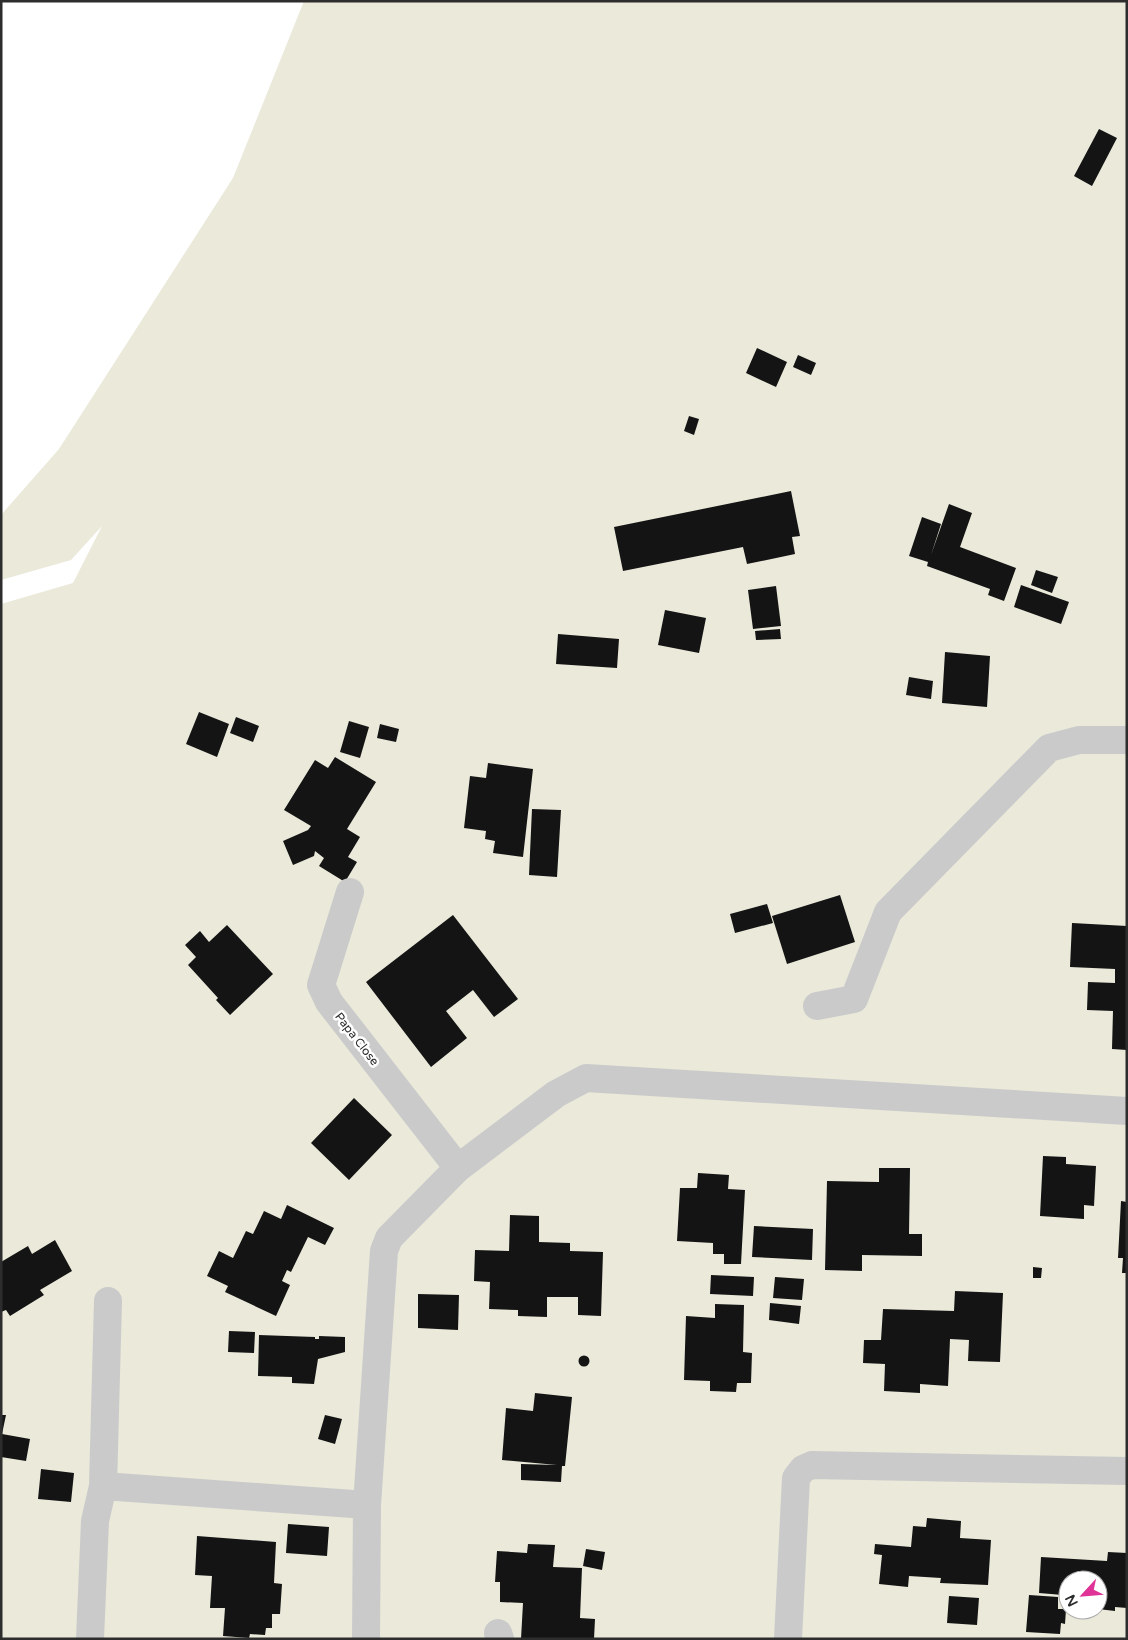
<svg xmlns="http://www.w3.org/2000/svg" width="1128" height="1640" font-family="'Varela Round',sans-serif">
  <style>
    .green { fill: #eae9da; fill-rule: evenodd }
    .building { fill: #141414 }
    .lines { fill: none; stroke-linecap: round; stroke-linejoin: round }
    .minor { stroke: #cacaca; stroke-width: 28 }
    .labels { text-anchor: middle; stroke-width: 5; stroke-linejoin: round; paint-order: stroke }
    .street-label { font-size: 12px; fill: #2d2d2d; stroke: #fff }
  </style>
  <rect width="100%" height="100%" fill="#fff"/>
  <path class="green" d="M 304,1 L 1127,1 L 1127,1639 L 1,1639 L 1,604 L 73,583 L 102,526 L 71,560 L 1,580 L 1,515 L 59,449 L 233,178 ZM 1068,1580 L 1098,1580 L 1098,1610 L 1068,1610 Z"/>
  <path class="building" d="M 1099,129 L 1117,138 L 1092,186 L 1074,176 Z
    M 757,348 L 787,362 L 776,387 L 746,373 Z
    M 798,355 L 816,363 L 811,375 L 793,367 Z
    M 689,416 L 699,419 L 694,435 L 684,431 Z
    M 791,491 L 800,536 L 792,537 L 795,554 L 747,564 L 743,547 L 623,571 L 614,527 Z
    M 949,504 L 972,513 L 960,547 L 1016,568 L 1004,601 L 988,595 L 990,589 L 927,566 L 928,562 L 909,556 L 922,517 L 941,524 L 931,555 Z
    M 1036,570 L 1058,577 L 1052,593 L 1031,585 Z
    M 1021,585 L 1069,602 L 1061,624 L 1014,607 Z
    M 776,586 L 781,626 L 753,629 L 748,590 Z
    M 665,610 L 706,618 L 699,653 L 658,645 Z
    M 780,629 L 781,639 L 756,640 L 755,631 Z
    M 558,634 L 619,639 L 617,668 L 556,664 Z
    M 945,652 L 990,656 L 987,707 L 942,703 Z
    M 909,677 L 933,681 L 931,699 L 906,695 Z
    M 199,712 L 229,724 L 217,757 L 186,744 Z
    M 236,717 L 259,726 L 253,742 L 230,733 Z
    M 349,721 L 369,727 L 360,758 L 340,752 Z
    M 380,724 L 399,729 L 396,742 L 377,738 Z
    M 335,757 L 376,782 L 347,829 L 360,837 L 348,857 L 357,862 L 345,882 L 319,866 L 324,858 L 315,851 L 314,856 L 293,865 L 283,841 L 308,830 L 311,826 L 284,810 L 315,760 L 328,768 Z
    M 488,763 L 533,769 L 523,857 L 493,853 L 495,841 L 485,839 L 486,831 L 464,828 L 470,776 L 486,778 Z
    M 532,809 L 561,810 L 557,877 L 529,875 Z
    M 840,895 L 855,942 L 787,964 L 772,916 Z
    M 767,904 L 773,923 L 735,933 L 730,914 Z
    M 453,915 L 518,999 L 494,1017 L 473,990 L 446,1011 L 467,1038 L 431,1067 L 366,982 Z
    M 1072,923 L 1127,926 L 1127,1050 L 1112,1049 L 1113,1011 L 1087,1010 L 1088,982 L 1115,983 L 1115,969 L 1070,967 Z
    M 227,925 L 273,974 L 230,1015 L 216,1000 L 218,998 L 188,965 L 196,957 L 185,945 L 200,931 L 209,942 Z
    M 354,1098 L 392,1135 L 349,1180 L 311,1143 Z
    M 1043,1156 L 1066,1157 L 1066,1164 L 1096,1166 L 1094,1206 L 1084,1205 L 1084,1219 L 1040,1216 Z
    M 879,1168 L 910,1168 L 909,1234 L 922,1234 L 922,1256 L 862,1255 L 862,1271 L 825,1270 L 827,1181 L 879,1182 Z
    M 698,1173 L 729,1175 L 728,1189 L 745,1190 L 741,1264 L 724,1264 L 724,1254 L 713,1254 L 713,1243 L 677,1241 L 680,1188 L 697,1188 Z
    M 1121,1201 L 1127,1202 L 1127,1273 L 1122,1273 L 1123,1258 L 1118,1258 Z
    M 287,1205 L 334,1228 L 325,1245 L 308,1237 L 291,1272 L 287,1270 L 282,1281 L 290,1285 L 276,1316 L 225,1292 L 228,1286 L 207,1276 L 219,1251 L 233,1258 L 246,1231 L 253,1234 L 264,1211 L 281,1219 Z
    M 510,1215 L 539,1216 L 539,1242 L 570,1243 L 570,1251 L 603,1252 L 601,1316 L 578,1315 L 578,1297 L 547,1297 L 547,1317 L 518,1316 L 518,1310 L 489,1309 L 490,1282 L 474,1281 L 475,1250 L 509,1251 Z
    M 754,1226 L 813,1229 L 812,1260 L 752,1257 Z
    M 55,1240 L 72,1271 L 40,1290 L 44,1295 L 10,1316 L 6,1310 L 1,1312 L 1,1262 L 28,1246 L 32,1254 Z
    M 1033,1267 L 1042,1268 L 1041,1278 L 1033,1278 Z
    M 711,1275 L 754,1277 L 753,1296 L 710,1294 Z
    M 775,1277 L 804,1279 L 802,1300 L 773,1298 Z
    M 955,1291 L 1003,1293 L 1000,1362 L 968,1361 L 969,1340 L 950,1339 L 948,1386 L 920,1384 L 920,1393 L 884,1391 L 885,1364 L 863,1363 L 864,1340 L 881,1340 L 883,1309 L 954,1311 Z
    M 418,1294 L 459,1295 L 458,1330 L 418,1328 Z
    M 770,1303 L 801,1306 L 799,1324 L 769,1320 Z
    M 715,1304 L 744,1305 L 743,1352 L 752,1353 L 751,1383 L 737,1383 L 736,1392 L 710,1391 L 710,1381 L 684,1380 L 686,1316 L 715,1318 Z
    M 229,1331 L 255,1332 L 254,1353 L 228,1352 Z
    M 259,1335 L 315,1337 L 315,1339 L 319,1339 L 319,1336 L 345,1337 L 345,1352 L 318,1359 L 314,1384 L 292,1383 L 292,1377 L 258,1376 Z
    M578.5 1361a5.5 5.5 0 1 1 11 0a5.5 5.5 0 1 1-11 0Z
    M 535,1393 L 572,1397 L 565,1466 L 562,1466 L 561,1482 L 521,1480 L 521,1464 L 557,1465 L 502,1460 L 506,1408 L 533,1411 Z
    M 1,1415 L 6,1415 L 2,1434 L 30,1439 L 26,1461 L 1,1457 Z
    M 325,1415 L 342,1419 L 335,1444 L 318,1439 Z
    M 41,1469 L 74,1473 L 71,1502 L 38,1499 Z
    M 927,1518 L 961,1521 L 960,1538 L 991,1540 L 988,1585 L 940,1583 L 941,1578 L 909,1576 L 908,1587 L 879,1584 L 882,1555 L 874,1554 L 875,1544 L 911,1547 L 913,1526 L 926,1527 Z
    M 288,1524 L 329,1527 L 327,1556 L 286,1553 Z
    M 197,1536 L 276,1542 L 274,1583 L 282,1584 L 280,1614 L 272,1614 L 272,1628 L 266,1628 L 265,1635 L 250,1634 L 249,1638 L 223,1636 L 225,1608 L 210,1608 L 212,1576 L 195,1575 Z
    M 528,1544 L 555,1545 L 553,1567 L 582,1568 L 580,1618 L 595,1619 L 594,1639 L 521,1639 L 523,1603 L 500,1602 L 500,1582 L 495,1582 L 497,1551 L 527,1553 Z
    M 586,1549 L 605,1552 L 602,1570 L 583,1566 Z
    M 1108,1552 L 1127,1553 L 1127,1608 L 1115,1607 L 1115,1611 L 1098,1609 L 1098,1580 L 1068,1580 L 1068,1607 L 1062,1607 L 1063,1595 L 1039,1593 L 1041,1557 L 1107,1561 Z
    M 1029,1595 L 1058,1597 L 1058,1609 L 1066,1609 L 1065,1624 L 1061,1623 L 1060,1634 L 1026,1632 Z
    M 949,1596 L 979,1598 L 977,1625 L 947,1623 Z
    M 1073,1610 L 1094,1610 L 1093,1615 L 1073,1614 Z"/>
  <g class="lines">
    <path class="minor" d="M 350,892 L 321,985 L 329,1002 L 458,1168
      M 817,1006 L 854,999 L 888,912 L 1049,748 L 1079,740 L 1127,740
      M 103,1486 L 108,1301
      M 498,1633 L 500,1639
      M 90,1639 L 95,1521 L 103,1486 L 367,1505
      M 366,1639 L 367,1505 L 384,1251 L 389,1238 L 458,1168 L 556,1094 L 586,1078 L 1127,1111
      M 788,1639 L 796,1478 L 803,1469 L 812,1465 L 1127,1471"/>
  </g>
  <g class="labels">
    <g class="street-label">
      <text transform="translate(357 1039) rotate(52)" y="4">Papa Close</text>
    </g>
  </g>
  <rect width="1128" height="1640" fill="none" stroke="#2d2d2d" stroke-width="5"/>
  <g transform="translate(1083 1595) rotate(244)"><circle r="24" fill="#ffffff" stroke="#ababab"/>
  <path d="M0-4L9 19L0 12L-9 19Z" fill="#df3397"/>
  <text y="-8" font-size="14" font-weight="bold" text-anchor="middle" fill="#2d2d2d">N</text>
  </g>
</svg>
